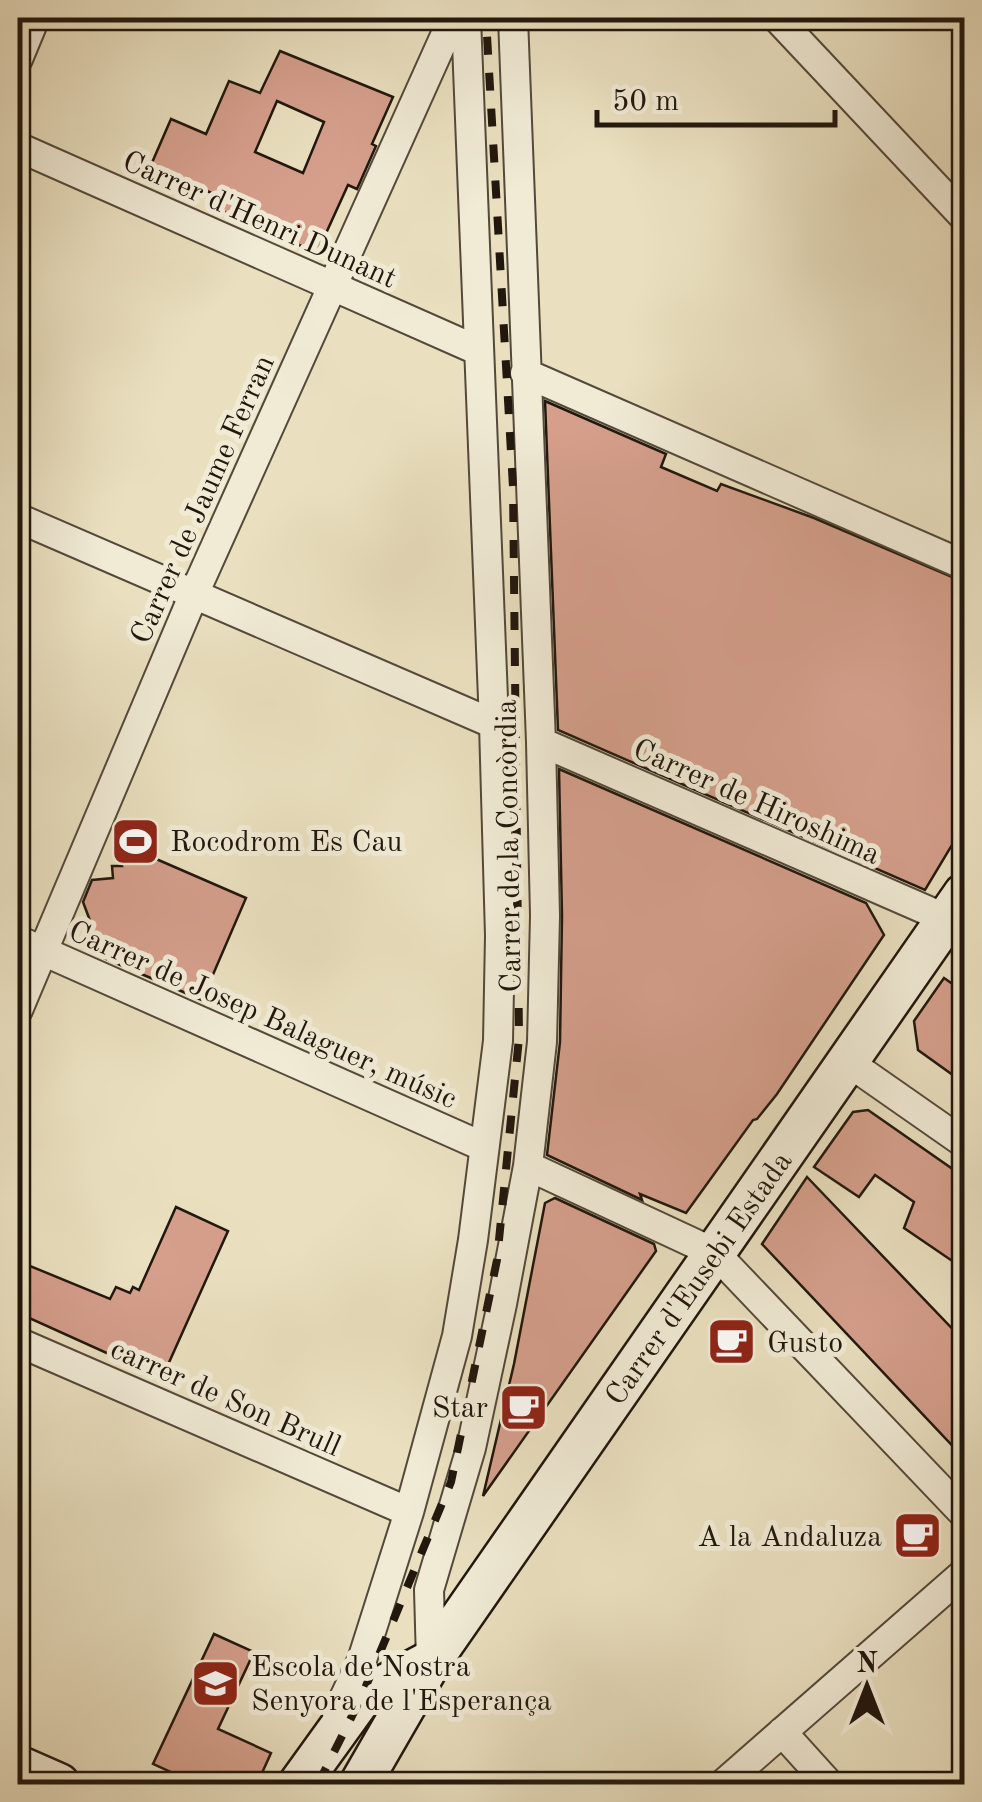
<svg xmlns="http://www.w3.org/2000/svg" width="982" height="1802" font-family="'Old Standard TT',serif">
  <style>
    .building { fill: #d59f8c; stroke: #21170d; stroke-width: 2.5; fill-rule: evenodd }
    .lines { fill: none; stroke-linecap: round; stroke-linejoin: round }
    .street-casing { stroke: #53493a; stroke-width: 32 }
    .secondary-casing { stroke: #21170d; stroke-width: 45 }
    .street { stroke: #f1ebd6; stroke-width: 28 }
    .secondary { stroke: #f1ebd6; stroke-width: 40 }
    .rail { stroke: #21170d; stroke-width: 8; stroke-dasharray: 18 18; stroke-linecap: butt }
    .labels { text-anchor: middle; stroke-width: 10; stroke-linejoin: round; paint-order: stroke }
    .street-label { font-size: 30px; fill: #21170d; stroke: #f1ebd6 }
    .poi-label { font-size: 30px; fill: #21170d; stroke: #f1ebd6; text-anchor: start }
  </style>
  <rect width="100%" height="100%" fill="#eae0c0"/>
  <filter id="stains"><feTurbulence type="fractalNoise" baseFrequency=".002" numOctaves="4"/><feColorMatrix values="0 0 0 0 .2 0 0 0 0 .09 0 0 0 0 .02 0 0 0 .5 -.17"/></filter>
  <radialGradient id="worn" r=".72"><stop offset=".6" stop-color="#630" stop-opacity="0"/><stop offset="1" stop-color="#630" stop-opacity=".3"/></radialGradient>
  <path class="building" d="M 280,51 L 393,97 L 372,144 L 376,146 L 357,189 L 348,185 L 317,253 L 216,208 L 220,197 L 151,165 L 171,119 L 206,134 L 229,81 L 260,93 ZM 277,101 L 324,122 L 303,173 L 255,152 Z
    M 545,401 L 666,454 L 661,467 L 717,491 L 721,484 L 814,518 L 964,582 L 964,825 L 925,890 L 558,730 Z
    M 559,769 L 866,903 L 884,935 L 777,1094 L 757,1119 L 753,1120 L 686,1213 L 640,1194 L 642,1200 L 547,1155 L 560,1042 L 562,916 Z
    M 117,842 L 246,898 L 202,1000 L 104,958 L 83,902 L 92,880 L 113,878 L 112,866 L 122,866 Z
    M 944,978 L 964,992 L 964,1083 L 918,1050 L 914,1021 Z
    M 868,1110 L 964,1177 L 964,1269 L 904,1228 L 914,1202 L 875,1175 L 859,1197 L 814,1167 L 853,1112 Z
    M 807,1177 L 964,1341 L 964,1458 L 762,1244 Z
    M 555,1198 L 654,1244 L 656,1251 L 483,1496 L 514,1364 L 545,1203 Z
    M 176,1207 L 228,1231 L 162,1378 L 18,1313 L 18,1261 L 110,1299 L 116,1287 L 130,1293 L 133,1287 L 139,1290 Z
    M 214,1634 L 254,1652 L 218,1729 L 271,1753 L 257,1784 L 197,1784 L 153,1764 Z"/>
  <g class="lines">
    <defs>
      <path id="street" d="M 777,18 L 964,217
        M 18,59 L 35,18
        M 18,147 L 477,350
        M 525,373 L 964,565
        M 18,518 L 494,724
        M 541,742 L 947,919
        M 18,940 L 484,1147
        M 18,1010 L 194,594 L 453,18
        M 848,1062 L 964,1143
        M 528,1166 L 715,1253 L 964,1514
        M 18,1342 L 409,1512
        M 431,1661 L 429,1590 L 471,1448 L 502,1304 L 528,1166 L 542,1042 L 545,916 L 541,742 L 513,18
        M 337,1713 L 362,1660 L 409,1512 L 457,1336 L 473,1240 L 498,1041 L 500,936 L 494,724 L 466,18
        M 782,1732 L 829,1784
        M 723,1784 L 964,1573"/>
      <path id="secondary" d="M 18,1766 L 59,1784
        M 299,1784 L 361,1698 L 431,1661
        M 360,1784 L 431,1661 L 964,894"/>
    </defs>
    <use href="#street" class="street-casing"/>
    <use href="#secondary" class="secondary-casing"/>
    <use href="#street" class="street"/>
    <use href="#secondary" class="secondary"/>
    <path class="rail" d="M 318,1784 L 361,1698 L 451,1482 L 497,1260 L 519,1038 L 513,487 L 486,18"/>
  </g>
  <defs>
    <symbol id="stadium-square" viewBox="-11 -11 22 22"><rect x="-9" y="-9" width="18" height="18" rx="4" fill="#8f2418" stroke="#f1ebd6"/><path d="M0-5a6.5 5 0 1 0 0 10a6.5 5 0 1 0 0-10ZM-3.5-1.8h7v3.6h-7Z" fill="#fff"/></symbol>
    <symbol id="cafe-square" viewBox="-11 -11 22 22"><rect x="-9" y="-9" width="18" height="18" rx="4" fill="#8f2418" stroke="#f1ebd6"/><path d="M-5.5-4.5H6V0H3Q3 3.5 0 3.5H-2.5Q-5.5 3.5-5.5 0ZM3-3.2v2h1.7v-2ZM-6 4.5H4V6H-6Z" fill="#fff"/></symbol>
    <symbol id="school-square" viewBox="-11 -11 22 22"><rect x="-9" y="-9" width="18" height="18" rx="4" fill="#8f2418" stroke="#f1ebd6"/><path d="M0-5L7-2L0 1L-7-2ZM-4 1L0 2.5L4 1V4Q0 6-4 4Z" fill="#fff"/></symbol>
  </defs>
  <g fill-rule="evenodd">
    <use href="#stadium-square" x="108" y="814" width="55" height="55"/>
    <use href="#cafe-square" x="704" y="1314" width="55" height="55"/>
    <use href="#cafe-square" x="496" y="1380" width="55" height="55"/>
    <use href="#cafe-square" x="890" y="1508" width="55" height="55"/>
    <use href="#school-square" x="188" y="1656" width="55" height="55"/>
  </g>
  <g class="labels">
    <g class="street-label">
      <text transform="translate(260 219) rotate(24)" y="10">Carrer d'Henri Dunant</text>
      <text transform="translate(202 499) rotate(-66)" y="10">Carrer de Jaume Ferran</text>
      <text transform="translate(757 801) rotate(24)" y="10">Carrer de Hiroshima</text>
      <text transform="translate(508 846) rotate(-91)" y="10">Carrer de la Concòrdia</text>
      <text transform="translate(263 1014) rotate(24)" y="10">Carrer de Josep Balaguer, músic</text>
      <text transform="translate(698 1278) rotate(-55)" y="10">Carrer d'Eusebi Estada</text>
      <text transform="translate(226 1397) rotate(24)" y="10">carrer de Son Brull</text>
    </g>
    <g class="poi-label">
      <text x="170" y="851">Rocodrom Es Cau</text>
      <text x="767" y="1352">Gusto</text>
      <text x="488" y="1417" text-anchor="end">Star</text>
      <text x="882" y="1546" text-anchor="end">A la Andaluza</text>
      <text x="251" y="1676">Escola de Nostra<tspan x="251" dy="34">Senyora de l'Esperança</tspan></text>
    </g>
  </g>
  <rect width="982" height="1802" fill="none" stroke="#eae0c0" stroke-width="60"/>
  <rect x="20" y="20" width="942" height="1762" fill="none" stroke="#21170d" stroke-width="5"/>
  <rect x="30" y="30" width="922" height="1742" fill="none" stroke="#21170d" stroke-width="2.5"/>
  <g transform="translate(867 1687)" stroke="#f1ebd6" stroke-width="8" paint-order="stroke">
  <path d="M0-8L18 38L0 25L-18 38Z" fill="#21170d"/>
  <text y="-15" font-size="28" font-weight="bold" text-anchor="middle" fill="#21170d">N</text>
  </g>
  <path d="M597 110v15h238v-15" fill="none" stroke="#21170d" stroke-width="5"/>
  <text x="612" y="110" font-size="30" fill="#21170d" stroke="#f1ebd6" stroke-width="8" paint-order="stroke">50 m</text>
  <rect width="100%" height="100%" filter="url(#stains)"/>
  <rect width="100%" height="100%" fill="url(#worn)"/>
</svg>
